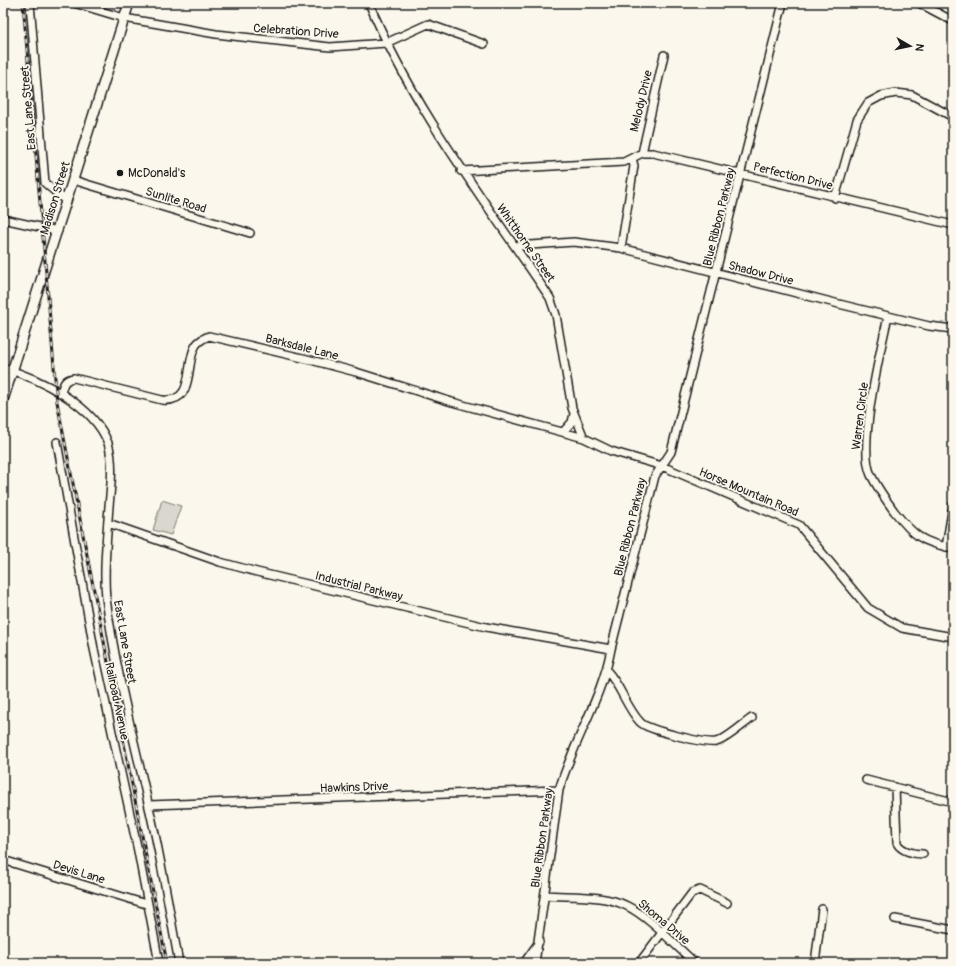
<svg xmlns="http://www.w3.org/2000/svg" width="956" height="966" font-family="Pangolin,sans-serif">
  <style>
    .green { fill: #dad7ce; stroke: #7b7a75 }
    .lines { fill: none; stroke-linecap: round; stroke-linejoin: round }
    .minor-casing { stroke: #1c1c1c; stroke-width: 10 }
    .major-casing { stroke: #1c1c1c; stroke-width: 12 }
    .minor { stroke: #fbf7ec; stroke-width: 7 }
    .major { stroke: #fbf7ec; stroke-width: 9 }
    .rail-casing { stroke: #1c1c1c; stroke-width: 3 }
    .rail { stroke: #fbf7ec; stroke-width: 1.5; stroke-dasharray: 4.5; stroke-linecap: butt }
    .poi-dot { fill: #1c1c1c; stroke: #fbf7ec; stroke-width: 1.5 }
    .labels { text-anchor: middle; stroke-width: 3.5; stroke-linejoin: round; paint-order: stroke }
    .street-label { font-size: 12px; fill: #1c1c1c; stroke: #fbf7ec }
    .poi-label { font-size: 12px; fill: #1c1c1c; stroke: #fbf7ec; text-anchor: start }
  </style>
  <rect width="100%" height="100%" fill="#fbf7ec"/>
  <filter id="ink" filterUnits="userSpaceOnUse"><feTurbulence type="fractalNoise" baseFrequency=".025" numOctaves="2"/><feDisplacementMap in="SourceGraphic" scale="8" xChannelSelector="R" yChannelSelector="G"/><feConvolveMatrix kernelMatrix="1 2 1 2 8 2 1 2 1" color-interpolation-filters="sRGB"/></filter>
  <g filter="url(#ink)">
    <path class="green" d="M 162,500 L 181,506 L 171,535 L 153,530 Z"/>
    <g class="lines">
      <defs>
        <path id="minor" d="M 30,3 L 45,183 L 66,201
          M 74,3 L 124,18 L 216,34 L 330,47 L 386,43 L 428,24 L 484,44
          M 369,3 C 414,110 486,202 550,298 L 556,315 L 572,408 L 584,438 L 611,451 L 662,466 L 799,525 L 868,608 L 902,628 L 953,637
          M 919,3 L 953,21
          M 642,153 L 664,55
          M 461,171 L 624,162 L 642,153 L 653,153 L 953,225
          M 73,180 L 250,233
          M 835,198 L 857,120 L 868,103 L 881,96 L 896,93 L 912,95 L 953,117
          M 3,219 L 58,231
          M 516,246 L 574,242 L 621,248 L 839,304 L 929,326 L 953,329
          M 621,248 L 634,166 L 632,158
          M 888,316 C 881,349 857,446 871,475 C 877,487 886,500 894,511 C 913,535 922,543 953,548
          M 3,368 C 39,378 94,405 108,443 C 114,463 111,485 109,506 C 107,536 103,568 106,598 C 115,668 133,735 148,803 C 161,856 169,910 179,963
          M 61,393 C 63,385 64,379 74,378 L 162,400 C 197,403 184,363 196,345 C 199,341 204,338 209,336 L 307,359 L 356,372 L 452,402 L 584,438
          M 563,432 L 572,422 L 574,414
          M 57,442 L 94,649 L 138,851 L 159,963
          M 108,523 L 220,562 L 257,572 L 486,627 L 611,649
          M 946,547 L 953,505
          M 607,671 C 621,686 626,707 640,722 C 647,730 706,744 716,742 C 726,740 743,724 752,718
          M 866,780 L 953,802
          M 895,787 L 897,843 C 901,851 914,854 923,854
          M 149,805 L 559,790
          M 3,860 L 146,904 L 146,902
          M 545,895 C 570,897 603,894 627,906 C 648,916 676,946 695,963
          M 895,919 L 953,930
          M 524,963 L 539,942
          M 535,963 L 559,790 C 573,742 602,698 611,649 L 655,476 L 671,452 L 783,3
          M 639,963 L 692,893 L 700,890 L 727,903
          M 815,963 L 822,909"/>
        <path id="major" d="M 3,400 L 129,3"/>
      </defs>
      <use href="#minor" class="minor-casing"/>
      <use href="#major" class="major-casing"/>
      <use href="#minor" class="minor"/>
      <use href="#major" class="major"/>
      <defs>
        <path id="rail" d="M 23,3 L 57,402 L 167,963"/>
      </defs>
      <use href="#rail" class="rail-casing"/>
      <use href="#rail" class="rail"/>
    </g>
  </g>
  <circle class="poi-dot" cx="120" cy="173" r="4"/>
  <g class="labels">
    <g class="street-label">
      <text transform="translate(296 31) rotate(4)" y="4">Celebration Drive</text>
      <text transform="translate(641 101) rotate(-77)" y="4">Melody Drive</text>
      <text transform="translate(28 108) rotate(-95)" y="4">East Lane Street</text>
      <text transform="translate(793 176) rotate(14)" y="4">Perfection Drive</text>
      <text transform="translate(55 198) rotate(-73)" y="4">Madison Street</text>
      <text transform="translate(176 200) rotate(17)" y="4">Sunlite Road</text>
      <text transform="translate(719 217) rotate(-76)" y="4">Blue Ribbon Parkway</text>
      <text transform="translate(526 243) rotate(55)" y="4">Whitthorne Street</text>
      <text transform="translate(761 273) rotate(14)" y="4">Shadow Drive</text>
      <text transform="translate(302 347) rotate(14)" y="4">Barksdale Lane</text>
      <text transform="translate(860 416) rotate(-83)" y="4">Warren Circle</text>
      <text transform="translate(749 492) rotate(23)" y="4">Horse Mountain Road</text>
      <text transform="translate(630 527) rotate(-76)" y="4">Blue Ribbon Parkway</text>
      <text transform="translate(359 586) rotate(14)" y="4">Industrial Parkway</text>
      <text transform="translate(125 642) rotate(80)" y="4">East Lane Street</text>
      <text transform="translate(117 701) rotate(78)" y="4">Railroad Avenue</text>
      <text transform="translate(354 787) rotate(-2)" y="4">Hawkins Drive</text>
      <text transform="translate(542 838) rotate(-82)" y="4">Blue Ribbon Parkway</text>
      <text transform="translate(79 872) rotate(17)" y="4">Devis Lane</text>
      <text transform="translate(664 922) rotate(40)" y="4">Shoma Drive</text>
    </g>
    <g class="poi-label">
      <text x="128" y="177">McDonald's</text>
    </g>
  </g>
  <rect width="956" height="966" fill="none" stroke="#fbf7ec" stroke-width="16"/>
  <rect x="8" y="8" width="940" height="950" fill="none" stroke="#1c1c1c" stroke-width="1.5" filter="url(#ink)"/>
  <g transform="translate(910 46) rotate(99)" stroke="#fbf7ec" stroke-width="3" paint-order="stroke">
  <path d="M0-3L7 15L0 10L-7 15Z" fill="#1c1c1c"/>
  <text y="-6" font-size="11" font-weight="bold" text-anchor="middle" fill="#1c1c1c">N</text>
  </g>
</svg>
